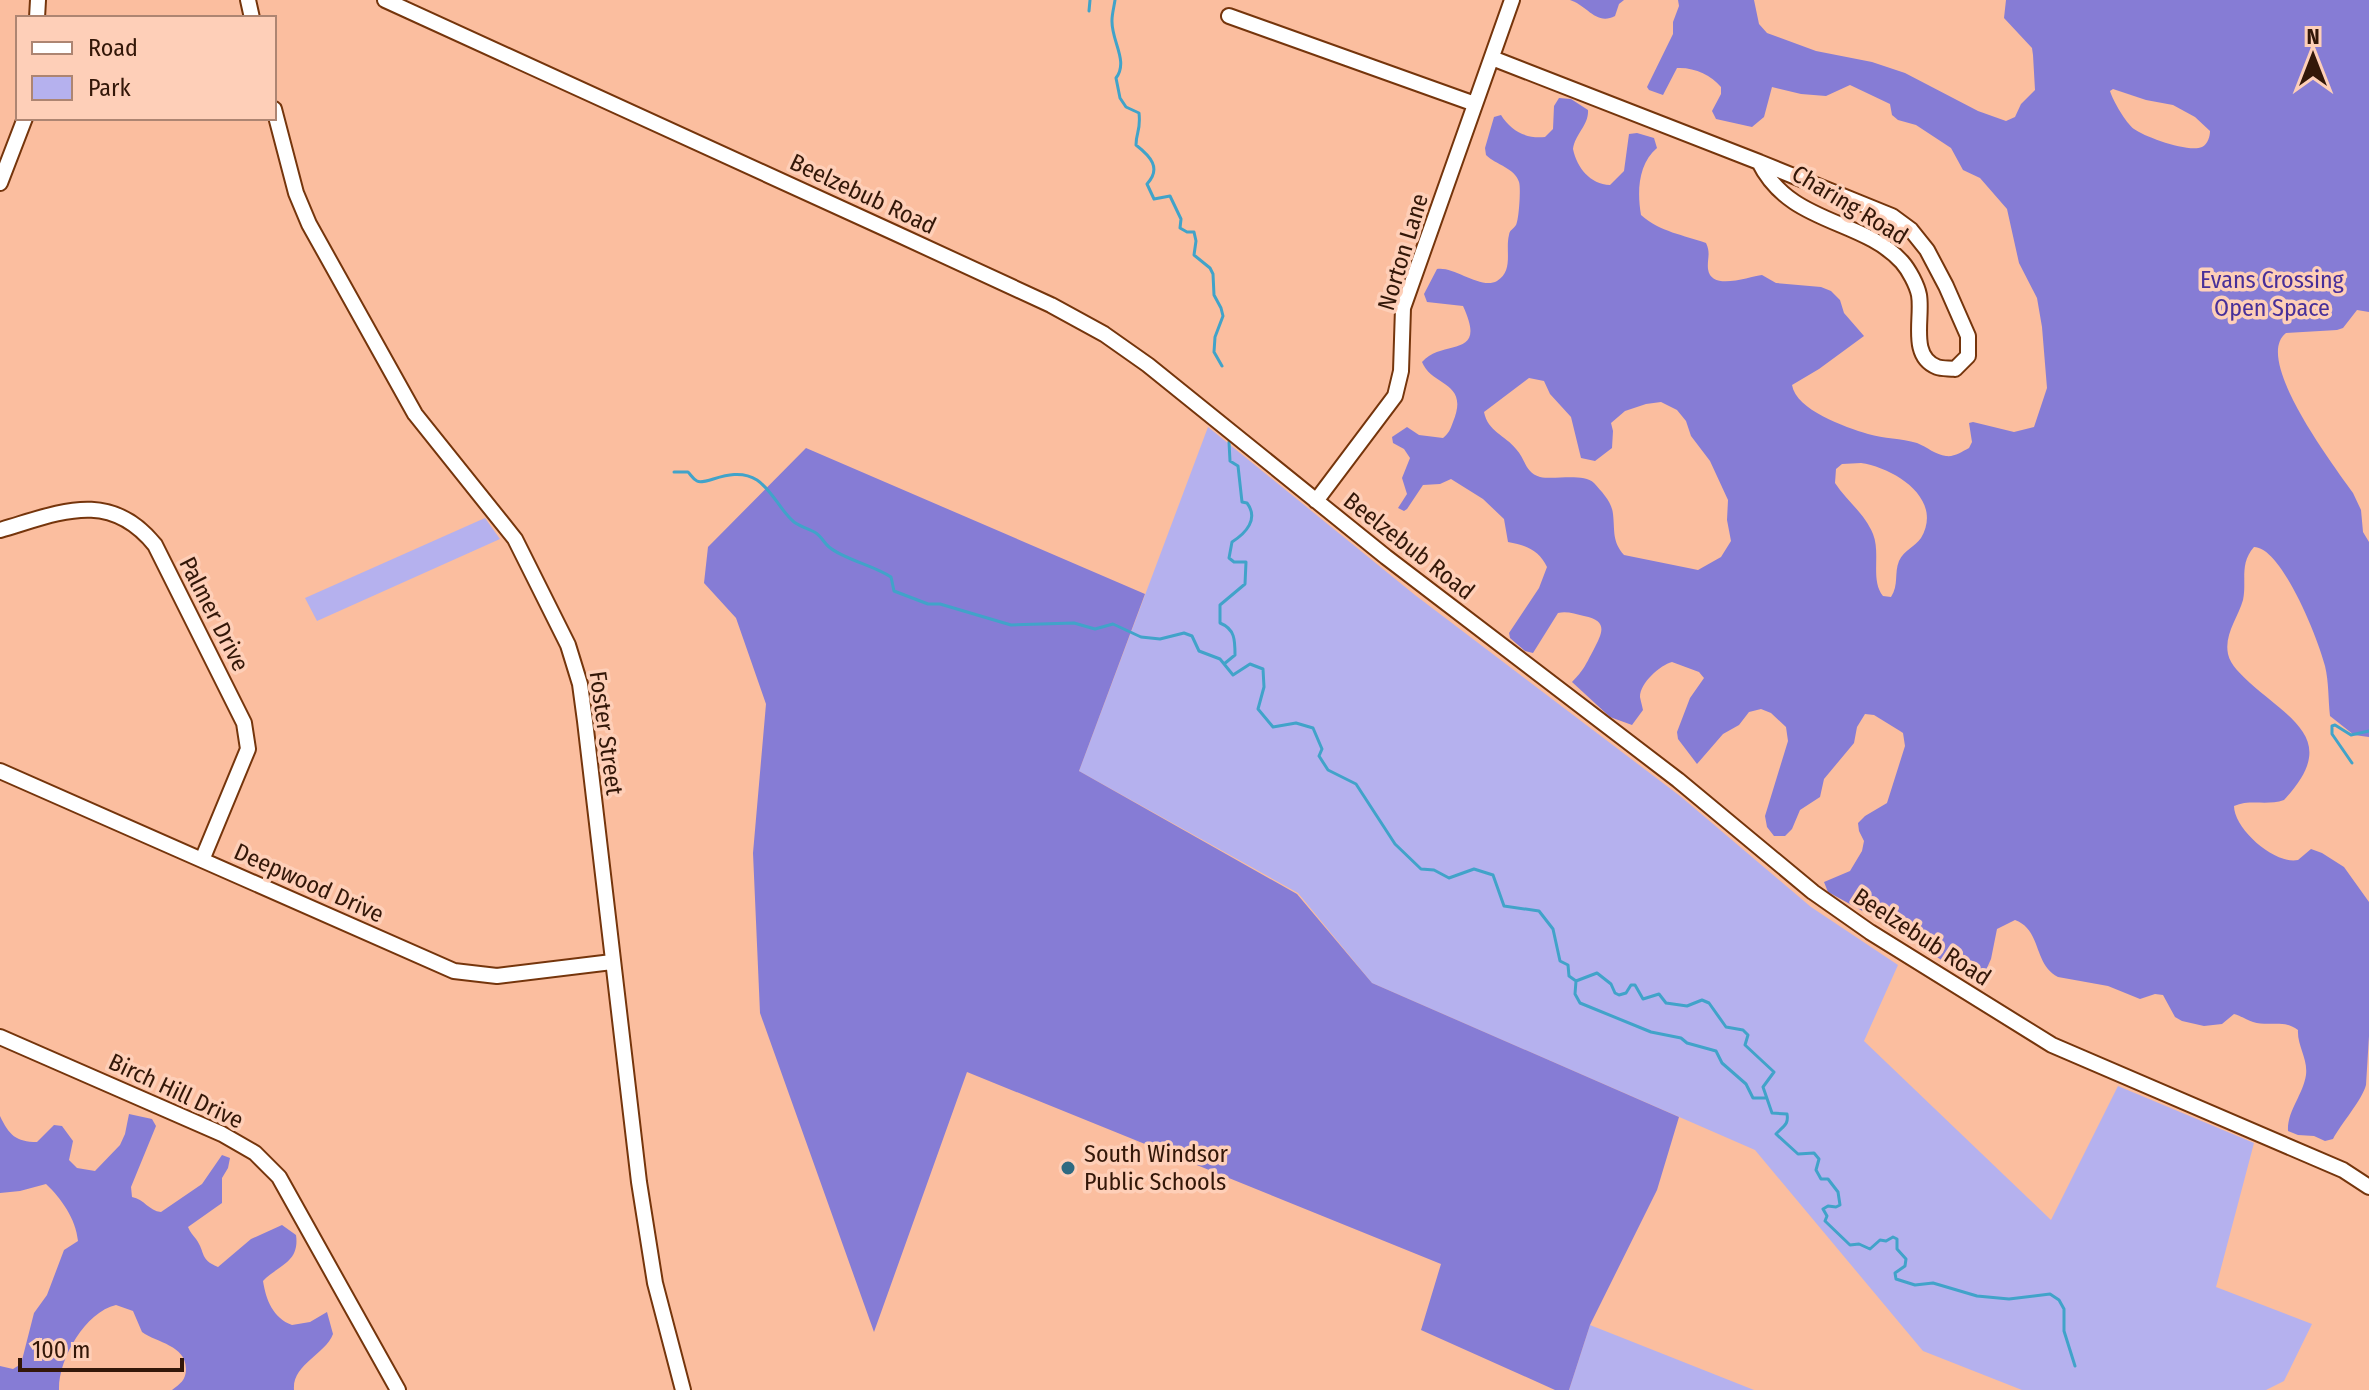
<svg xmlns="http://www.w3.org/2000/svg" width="2369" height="1390" font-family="'Fira Sans Condensed',sans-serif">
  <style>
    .green { fill: #b5b1ee }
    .forest { fill: #867cd5; fill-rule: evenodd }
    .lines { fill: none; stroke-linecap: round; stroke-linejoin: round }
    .stream { stroke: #41a3c9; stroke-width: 3 }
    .minor-casing { stroke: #75350c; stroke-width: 18 }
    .minor { stroke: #fff; stroke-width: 14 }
    .poi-dot { fill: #2e6a82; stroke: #fecfb8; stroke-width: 3 }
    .labels { text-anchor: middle; stroke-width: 7; stroke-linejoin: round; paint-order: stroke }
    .street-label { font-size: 24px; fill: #331708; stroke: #fecfb8 }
    .park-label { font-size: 24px; fill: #482f99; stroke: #fecfb8 }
    .poi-label { font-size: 24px; fill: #331708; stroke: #fecfb8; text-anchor: start }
  </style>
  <rect width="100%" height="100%" fill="#fbbe9f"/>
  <path class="green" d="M 1208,427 L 1415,595 L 1680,796 L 1811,907 L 1898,965 L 1864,1041 L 2051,1220 L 2118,1086 L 2254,1143 L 2216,1287 L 2312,1324 L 2284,1381 L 2266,1390 L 2022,1390 L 1923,1351 L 1755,1150 L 1372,983 L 1298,893 L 1079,771 Z
    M 485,518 L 500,539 L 317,621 L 305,598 Z
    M 1590,1325 L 1754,1390 L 1569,1390 Z"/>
  <path class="forest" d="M 1570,0 L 1624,0 L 1619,4 L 1615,16 C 1596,26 1587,5 1570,0 Z
    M 1678,0 L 1754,0 L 1759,24 L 1767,33 L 1816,51 L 1872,62 L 1905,73 L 1978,111 L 2006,121 L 2015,117 L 2021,104 L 2035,90 L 2033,55 L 2032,48 L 2004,18 L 2006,0 L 2369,0 L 2369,312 L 2357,310 L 2343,328 L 2337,330 L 2286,333 C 2252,359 2335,467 2353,493 L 2361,510 L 2363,532 L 2369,542 L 2369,737 L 2354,735 L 2330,716 C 2328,699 2329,683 2325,666 C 2319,641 2282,547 2254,547 C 2239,564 2247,581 2243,600 C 2238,618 2224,634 2228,654 C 2230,665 2242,675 2250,683 C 2294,722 2339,741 2284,800 C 2267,806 2250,799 2234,806 C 2234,829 2275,865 2298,860 L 2311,849 L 2322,853 L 2344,867 L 2369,902 L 2369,1036 L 2366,1085 C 2362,1100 2341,1124 2333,1139 L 2325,1141 L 2314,1136 L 2298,1135 L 2288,1131 C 2287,1111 2303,1095 2306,1075 C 2308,1058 2297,1046 2298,1030 C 2284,1019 2269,1027 2253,1022 C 2247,1020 2241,1016 2234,1014 L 2222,1024 L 2204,1026 L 2182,1021 L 2175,1017 L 2163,995 L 2155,994 L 2140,999 L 2108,986 L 2058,977 C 2033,964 2042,930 2015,920 L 1997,929 L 1991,959 L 1982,979 L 1971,980 L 1897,930 L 1828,892 L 1824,882 L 1850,871 L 1862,851 L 1864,841 L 1859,831 L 1858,823 L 1865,816 L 1887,803 L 1905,746 L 1903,733 L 1900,731 L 1874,715 L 1865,714 L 1857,727 L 1854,743 L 1824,779 L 1820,797 L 1800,810 L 1792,829 L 1785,836 L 1774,836 L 1767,827 L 1765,816 L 1788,741 L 1786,727 L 1771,713 L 1761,709 L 1749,712 L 1739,725 L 1723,734 L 1697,764 L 1678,739 L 1677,732 L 1690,698 L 1704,678 L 1699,672 L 1672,662 C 1660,665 1640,683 1640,697 C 1640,698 1643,709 1643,710 L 1632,725 L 1610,717 L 1572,682 C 1584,670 1586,664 1594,649 C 1602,633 1609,621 1584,616 C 1575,614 1567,611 1558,613 L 1533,653 L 1525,651 L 1510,638 L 1509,633 L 1539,588 L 1547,567 C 1539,550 1525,545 1508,542 L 1504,519 L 1483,499 L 1451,479 L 1440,484 L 1423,485 L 1407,509 L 1404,511 L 1398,508 L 1407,494 L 1402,478 L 1410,458 L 1404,449 L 1393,443 L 1392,437 L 1407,427 L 1419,435 L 1443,438 C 1449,433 1450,430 1453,422 C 1470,381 1432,387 1422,362 C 1444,338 1488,360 1463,306 L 1427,302 L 1424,294 L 1437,269 C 1454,266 1481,290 1497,281 C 1514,271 1505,250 1509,235 C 1510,229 1513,230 1516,225 C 1519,220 1521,187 1519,182 C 1515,168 1496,165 1486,155 L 1485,148 L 1494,117 L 1501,115 C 1511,131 1526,139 1545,137 L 1553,129 L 1554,106 L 1559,98 L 1571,99 L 1588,110 C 1589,125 1575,134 1573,149 C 1577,168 1590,184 1610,185 L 1624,171 L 1629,134 L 1637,133 L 1654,138 L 1657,148 C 1638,164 1637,192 1641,215 C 1660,232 1684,235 1706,243 C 1711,253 1707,259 1708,269 C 1711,292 1750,276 1762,275 L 1776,283 L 1821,287 L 1831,291 L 1840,300 L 1844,313 L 1864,336 L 1819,369 L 1792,385 C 1796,410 1845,427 1868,434 C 1884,439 1901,438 1917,443 C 1927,447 1936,455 1946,456 C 1955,457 1961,452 1969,448 L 1972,442 L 1969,423 L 1973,422 L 2014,432 L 2034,427 L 2047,388 L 2042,327 L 2037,298 L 2019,263 L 2007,209 L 1980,178 L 1963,170 L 1951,148 L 1916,125 L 1898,120 L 1892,115 L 1890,104 L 1850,85 L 1826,96 L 1801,94 L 1772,87 L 1764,117 L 1752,127 L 1716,119 L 1712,111 L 1721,94 L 1721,87 C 1711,75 1694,67 1677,68 L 1663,95 L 1649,90 L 1647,87 L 1673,34 L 1673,22 L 1679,6 ZM 2113,89 L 2146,100 L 2173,105 L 2195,117 L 2210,131 C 2210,136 2208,144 2202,147 C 2189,153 2145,137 2134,129 C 2126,123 2113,101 2110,91 ZM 1529,378 L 1544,381 L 1550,394 L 1571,417 L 1581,458 L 1595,461 L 1612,448 L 1613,431 L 1611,423 L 1625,411 L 1646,404 L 1661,402 L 1677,410 L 1686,421 L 1691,436 L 1710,461 L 1728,500 L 1727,520 L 1731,541 L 1721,557 L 1698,570 L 1624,555 C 1612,541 1615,532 1613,514 C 1612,502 1602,492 1594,483 C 1583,473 1555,480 1540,477 C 1525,473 1525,458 1516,449 C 1505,435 1488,432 1484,412 ZM 1861,463 C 1895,468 1944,499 1921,538 C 1915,547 1904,550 1899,561 C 1894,573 1899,585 1891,597 L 1883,596 C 1870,580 1881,554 1873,534 C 1865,514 1847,501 1835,483 L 1836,469 L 1842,464 Z
    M 806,448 L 1145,594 L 1079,771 L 1297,894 L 1372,983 L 1679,1117 L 1657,1190 L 1590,1325 L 1569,1390 L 1555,1390 L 1421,1330 L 1441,1264 L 967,1072 L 874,1332 L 760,1013 L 753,853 L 766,704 L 736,618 L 704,583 L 708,547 Z
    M 129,1114 L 152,1119 L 156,1126 L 131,1187 L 132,1197 C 144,1199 149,1211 161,1212 L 202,1184 L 222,1155 L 230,1158 L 228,1168 L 222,1178 L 222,1203 L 188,1227 C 190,1232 193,1235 196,1239 C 206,1253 199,1259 218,1267 L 251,1239 L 282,1225 L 296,1235 C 300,1263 278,1265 263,1281 C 266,1300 273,1318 292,1325 L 310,1322 L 327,1312 L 333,1334 C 325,1355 292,1364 294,1390 L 172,1390 C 180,1384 186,1380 186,1369 C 186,1345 157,1343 142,1332 L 133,1311 L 116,1305 C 85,1312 58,1360 59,1390 L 0,1390 L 0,1366 L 13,1369 L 21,1364 L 34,1313 L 47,1295 L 64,1250 L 78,1241 C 76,1219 61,1198 46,1184 L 20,1191 L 0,1193 L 0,1116 C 9,1135 16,1142 37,1142 L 54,1125 L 62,1126 L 73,1141 L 69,1160 L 77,1168 L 95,1171 L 120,1145 L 125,1134 Z"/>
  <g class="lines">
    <path class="stream" d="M 1115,0 C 1114,7 1112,14 1112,20 C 1111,41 1129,61 1116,78 L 1120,98 L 1126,107 L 1139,113 C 1141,131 1136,132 1136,145 C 1150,156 1162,168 1147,184 L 1154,199 L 1170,196 L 1181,219 L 1180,228 L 1187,232 L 1194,232 L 1196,241 L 1194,255 L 1210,268 L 1213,274 L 1214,295 L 1221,308 L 1223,316 L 1215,337 L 1214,352 L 1222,366
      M 1089,11 L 1090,0
      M 674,472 L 688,472 C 691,475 693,479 697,481 C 706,486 733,465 757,480 C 773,491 779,509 794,522 C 801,527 809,529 816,533 C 822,537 824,543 829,547 C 845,560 873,565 891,577 L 894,591 L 928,604 L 940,604 L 1011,625 L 1074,623 L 1095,629 L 1113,624 L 1141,637 L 1160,639 L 1184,633 L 1192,636 L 1199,651 L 1220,659 L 1233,675 L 1250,664 L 1263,669 L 1264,687 L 1258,709 L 1273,727 L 1296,723 L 1313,728 L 1322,749 L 1319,756 L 1328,770 L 1356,784 L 1395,844 L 1421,869 L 1434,870 L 1449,878 L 1474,869 L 1493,875 L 1504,906 L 1539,911 L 1553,929 L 1560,961 L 1568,965 L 1569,976 L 1576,981 L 1575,994 L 1580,1003 L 1651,1032 L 1681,1038 L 1687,1043 L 1716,1051 L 1722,1063 L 1746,1084 L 1753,1098 L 1765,1098
      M 1224,664 L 1235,655 C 1235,640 1235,629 1220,623 L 1220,605 L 1245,584 L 1246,562 L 1234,562 L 1229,558 L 1232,542 C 1246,533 1259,519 1247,503 L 1242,502 L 1238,466 L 1230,461 L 1229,442
      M 2352,763 L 2332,734 L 2332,726 L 2335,725 L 2351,735 L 2369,731
      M 1576,981 L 1597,973 L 1611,984 L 1615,993 L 1619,995 L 1626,993 L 1631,985 L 1635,985 L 1643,999 L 1659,994 L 1666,1003 L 1687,1006 L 1702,1000 L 1709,1003 L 1726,1027 L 1743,1030 L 1748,1035 L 1745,1045 L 1774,1072 L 1763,1087 L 1772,1113 L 1787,1114 C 1789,1125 1783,1126 1776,1134 L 1798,1154 L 1814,1153 L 1819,1159 L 1816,1170 L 1821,1179 L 1828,1179 L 1838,1192 L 1840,1205 L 1836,1207 L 1828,1206 L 1823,1209 L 1827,1216 L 1825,1221 L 1850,1245 L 1859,1244 L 1870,1249 L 1880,1240 L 1886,1241 L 1893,1237 L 1897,1239 L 1897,1249 L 1906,1259 L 1905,1266 L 1895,1273 L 1896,1279 L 1915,1285 L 1933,1283 L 1977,1296 L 2009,1299 L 2050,1294 L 2059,1300 L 2064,1309 L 2064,1331 L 2075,1366"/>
    <defs>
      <path id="minor" d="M 248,0 L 252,18
        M 385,0 L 895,233 L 1051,305 L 1104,334 L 1148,365 L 1386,557 L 1678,780 L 1813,892 L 1870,932 L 2052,1045 L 2343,1170 L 2369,1187
        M 1229,16 L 1475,104
        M 37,18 L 38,0
        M 1492,58 L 1759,162
        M 274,109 L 296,193 L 309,224 L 415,414 L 515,539 L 568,645 L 580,684 L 585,721 L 639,1182 L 655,1283 L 683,1390
        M 1759,162 L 1892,216 L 1911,230 L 1927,250 L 1946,286 L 1968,336 L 1968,356 L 1955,369 C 1950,368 1942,369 1937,367 C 1909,356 1923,318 1919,295 C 1917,285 1909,270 1902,262 C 1862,218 1790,225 1759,162 Z
        M 0,183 L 25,118
        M 1316,501 L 1395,396 L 1401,371 L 1403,308 L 1512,0
        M 0,530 C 59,513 109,488 155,545 L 244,723 L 248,749 L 202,860
        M 0,771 L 454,971 L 497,976 L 612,962
        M 0,1037 L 222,1134 L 255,1153 L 279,1177 L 398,1390"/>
    </defs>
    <use href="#minor" class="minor-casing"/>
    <use href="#minor" class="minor"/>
  </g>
  <circle class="poi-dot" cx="1068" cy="1168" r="8"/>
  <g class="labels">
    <g class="street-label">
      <text transform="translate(863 194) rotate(25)" y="8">Beelzebub Road</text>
      <text transform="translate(1850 205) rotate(31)" y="8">Charing Road</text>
      <text transform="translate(1403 252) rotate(-73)" y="8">Norton Lane</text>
      <text transform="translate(1409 546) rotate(38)" y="8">Beelzebub Road</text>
      <text transform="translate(214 614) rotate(63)" y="8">Palmer Drive</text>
      <text transform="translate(606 733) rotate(82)" y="8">Foster Street</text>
      <text transform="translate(309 883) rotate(24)" y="8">Deepwood Drive</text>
      <text transform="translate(1922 937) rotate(33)" y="8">Beelzebub Road</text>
      <text transform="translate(176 1091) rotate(25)" y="8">Birch Hill Drive</text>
    </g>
    <g class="park-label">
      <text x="2272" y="288">Evans Crossing<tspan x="2272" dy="28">Open Space</tspan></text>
    </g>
    <g class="poi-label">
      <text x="1084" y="1162">South Windsor<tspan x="1084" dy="28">Public Schools</tspan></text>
    </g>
  </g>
  <rect x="16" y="16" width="260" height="104" fill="#fecfb8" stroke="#ad8572" stroke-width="2"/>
  <rect x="32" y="42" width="40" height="12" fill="#ffffff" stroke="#ad8572" stroke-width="2"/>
  <text x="88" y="56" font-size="24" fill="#331708">Road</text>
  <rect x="32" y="76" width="40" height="24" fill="#b5b1ee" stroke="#ad8572" stroke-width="2"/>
  <text x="88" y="96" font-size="24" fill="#331708">Park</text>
  <g transform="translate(2313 56)" stroke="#fecfb8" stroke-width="6" paint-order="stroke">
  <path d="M0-6L14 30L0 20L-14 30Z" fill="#331708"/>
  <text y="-12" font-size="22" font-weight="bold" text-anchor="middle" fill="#331708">N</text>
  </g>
  <path d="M20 1358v12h162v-12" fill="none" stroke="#331708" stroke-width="4"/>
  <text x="32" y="1358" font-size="24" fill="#331708" stroke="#fecfb8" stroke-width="6" paint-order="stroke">100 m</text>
</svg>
